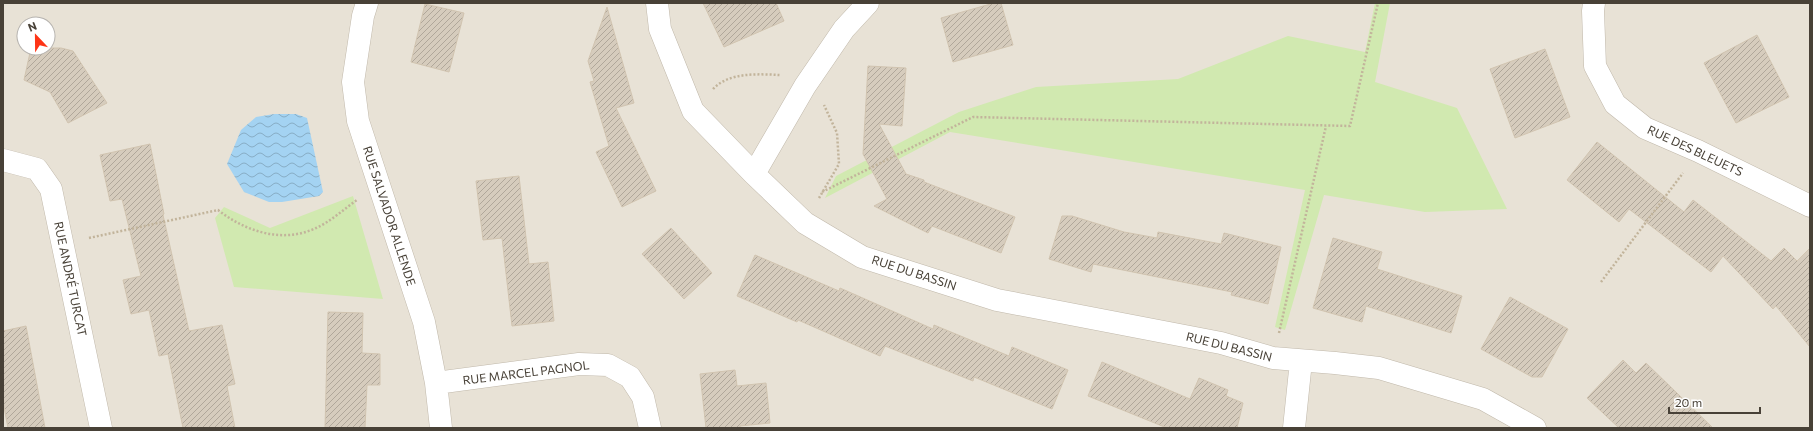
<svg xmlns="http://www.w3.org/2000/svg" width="1813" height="431" font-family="Commissioner,sans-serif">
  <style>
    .residential { fill: #e8e2d6; fill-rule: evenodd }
    .green { fill: #d1e9b0 }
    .water { fill: url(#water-waves) }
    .building { fill: url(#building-hatch); stroke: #d1c4b0 }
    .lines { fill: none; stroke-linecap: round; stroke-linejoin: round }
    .minor-casing { stroke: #c0b8aa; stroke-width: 23 }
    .path { stroke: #c2b49b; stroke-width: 2.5; stroke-dasharray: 2 2; stroke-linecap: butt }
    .minor { stroke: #fff; stroke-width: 22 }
    .labels { text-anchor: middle; stroke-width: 4; stroke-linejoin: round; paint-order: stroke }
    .street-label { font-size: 12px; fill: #484137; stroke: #fff }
  </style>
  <defs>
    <pattern id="water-waves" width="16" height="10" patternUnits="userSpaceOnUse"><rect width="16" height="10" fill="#a4d3f2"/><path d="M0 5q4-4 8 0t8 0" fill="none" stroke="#88adc5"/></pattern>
    <pattern id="building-hatch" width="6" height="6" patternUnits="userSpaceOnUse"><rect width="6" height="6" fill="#d6ccbd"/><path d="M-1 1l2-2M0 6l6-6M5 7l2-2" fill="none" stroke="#b0a79a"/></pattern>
  </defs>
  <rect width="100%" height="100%" fill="#f4f0e8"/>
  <path class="residential" d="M 3,3 L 1810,3 L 1810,428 L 3,428 ZM 24,24 L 48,24 L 48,48 L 24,48 Z"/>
  <path class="green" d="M 1375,3 L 1390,3 L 1375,82 L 1457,108 L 1507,209 L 1425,212 L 1324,195 L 1285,330 L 1275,327 L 1305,190 L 950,132 L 825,198 L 836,176 L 959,112 L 1036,87 L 1178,79 L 1288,36 L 1365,52 Z
    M 353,196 L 383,299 L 234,287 L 215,218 L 224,207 L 270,228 Z"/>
  <path class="water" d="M 274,114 L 296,114 L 307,118 L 323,192 L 319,196 L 282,202 L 269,202 L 244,192 L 227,164 L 241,130 L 256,117 Z"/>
  <path class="building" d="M 703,3 L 776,3 L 784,21 L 724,47 Z
    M 994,3 L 1001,3 L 1013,45 L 953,62 L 941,18 Z
    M 425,4 L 464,13 L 449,72 L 411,62 Z
    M 607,7 L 634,103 L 616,108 L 656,191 L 622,207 L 596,152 L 609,146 L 590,82 L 594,81 L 588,61 Z
    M 1757,35 L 1789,97 L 1736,123 L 1704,63 Z
    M 31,48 L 61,48 L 73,51 L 107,103 L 68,123 L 50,92 L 24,80 Z
    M 1545,49 L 1570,117 L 1515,138 L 1490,69 Z
    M 868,66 L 906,68 L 902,126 L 879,124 L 906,174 L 924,180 L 924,182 L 1015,217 L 1001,253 L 932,226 L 928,233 L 874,206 L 887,199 L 863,154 Z
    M 1597,142 L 1684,212 L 1693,200 L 1771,261 L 1784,248 L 1797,261 L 1810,248 L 1810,347 L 1776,306 L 1773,309 L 1723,256 L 1711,272 L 1629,209 L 1619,222 L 1567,180 Z
    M 150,144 L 164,214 L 163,215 L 189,331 L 222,325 L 235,384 L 227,386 L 235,428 L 183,428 L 168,354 L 159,356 L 149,310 L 131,314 L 123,280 L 141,276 L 122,199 L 110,201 L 100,155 Z
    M 519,176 L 529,264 L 548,262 L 554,321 L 512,326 L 502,238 L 483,240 L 476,181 Z
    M 1062,216 L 1072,216 L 1124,232 L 1157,238 L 1158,232 L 1221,244 L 1224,233 L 1281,247 L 1268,304 L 1231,295 L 1232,292 L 1093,264 L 1091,272 L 1049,259 Z
    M 671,228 L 712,273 L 684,299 L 642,254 Z
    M 1333,238 L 1382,252 L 1377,269 L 1462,296 L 1451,333 L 1366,306 L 1362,322 L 1313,308 Z
    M 755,255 L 839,291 L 840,288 L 933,329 L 934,325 L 1009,356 L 1012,347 L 1068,370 L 1052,409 L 974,377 L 973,381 L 885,346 L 880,356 L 798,320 L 797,322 L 737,296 Z
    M 1510,297 L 1568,329 L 1542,377 L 1532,377 L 1481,349 Z
    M 328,312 L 363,313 L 362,353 L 380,354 L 380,385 L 367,385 L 365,428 L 325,428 Z
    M 26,326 L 40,401 L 45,428 L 8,428 L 3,402 L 3,331 Z
    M 1623,360 L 1636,373 L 1646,363 L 1713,428 L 1619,428 L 1587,398 Z
    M 1102,362 L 1190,399 L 1199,378 L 1228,390 L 1226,396 L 1243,403 L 1237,428 L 1167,428 L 1088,396 Z
    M 735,370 L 737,386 L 766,383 L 770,423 L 740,426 L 740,428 L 706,428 L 700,374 Z"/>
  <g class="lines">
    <defs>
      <path id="minor" d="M 367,3 L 363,16 L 353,82 L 358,121 L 424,322 L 436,383 L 441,428
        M 657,3 L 660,29 L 693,111 L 754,174
        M 868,3 L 844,29 L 805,86 L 754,174 L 805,223 L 862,257 L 997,300 L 1221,343 L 1273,358 L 1335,363 L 1379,368 L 1483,399 L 1535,428
        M 1594,3 L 1593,11 L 1595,66 L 1615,104 L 1645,128 L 1698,151 L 1810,206
        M 3,160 L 37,169 L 51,189 L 101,428
        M 436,383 L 579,364 L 608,365 L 630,377 L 643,397 L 650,428
        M 1294,428 L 1301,361"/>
    </defs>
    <use href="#minor" class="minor-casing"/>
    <path class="path" d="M 713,89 C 729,72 758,74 780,75
      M 822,192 L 973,117 L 1350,126 L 1378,3
      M 819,198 L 839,164 L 837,133 L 824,105
      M 89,238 L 218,210 C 245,231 282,244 316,228 C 330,222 344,209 357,200
      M 1601,282 L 1683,173
      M 1279,333 L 1326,126"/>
    <use href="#minor" class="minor"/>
  </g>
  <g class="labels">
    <g class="street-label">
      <text transform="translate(1695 151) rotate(25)" y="4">RUE DES BLEUETS</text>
      <text transform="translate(389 216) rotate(72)" y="4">RUE SALVADOR ALLENDE</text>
      <text transform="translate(914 273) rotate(18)" y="4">RUE DU BASSIN</text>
      <text transform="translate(70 279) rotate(78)" y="4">RUE ANDRÉ TURCAT</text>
      <text transform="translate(1229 347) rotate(14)" y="4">RUE DU BASSIN</text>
      <text transform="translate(526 373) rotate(-7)" y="4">RUE MARCEL PAGNOL</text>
    </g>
  </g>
  <rect width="1813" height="431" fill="none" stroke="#484137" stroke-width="8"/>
  <g transform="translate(36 36) rotate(338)"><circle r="19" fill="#ffffff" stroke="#b6b3af"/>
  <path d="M0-3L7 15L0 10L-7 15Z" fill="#fe3416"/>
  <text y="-6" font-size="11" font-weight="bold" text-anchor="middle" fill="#484137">N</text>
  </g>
  <path d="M1669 407v6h91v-6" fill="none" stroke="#484137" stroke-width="2"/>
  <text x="1675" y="407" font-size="12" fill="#484137" stroke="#ffffff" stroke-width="3" paint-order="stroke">20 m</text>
</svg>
